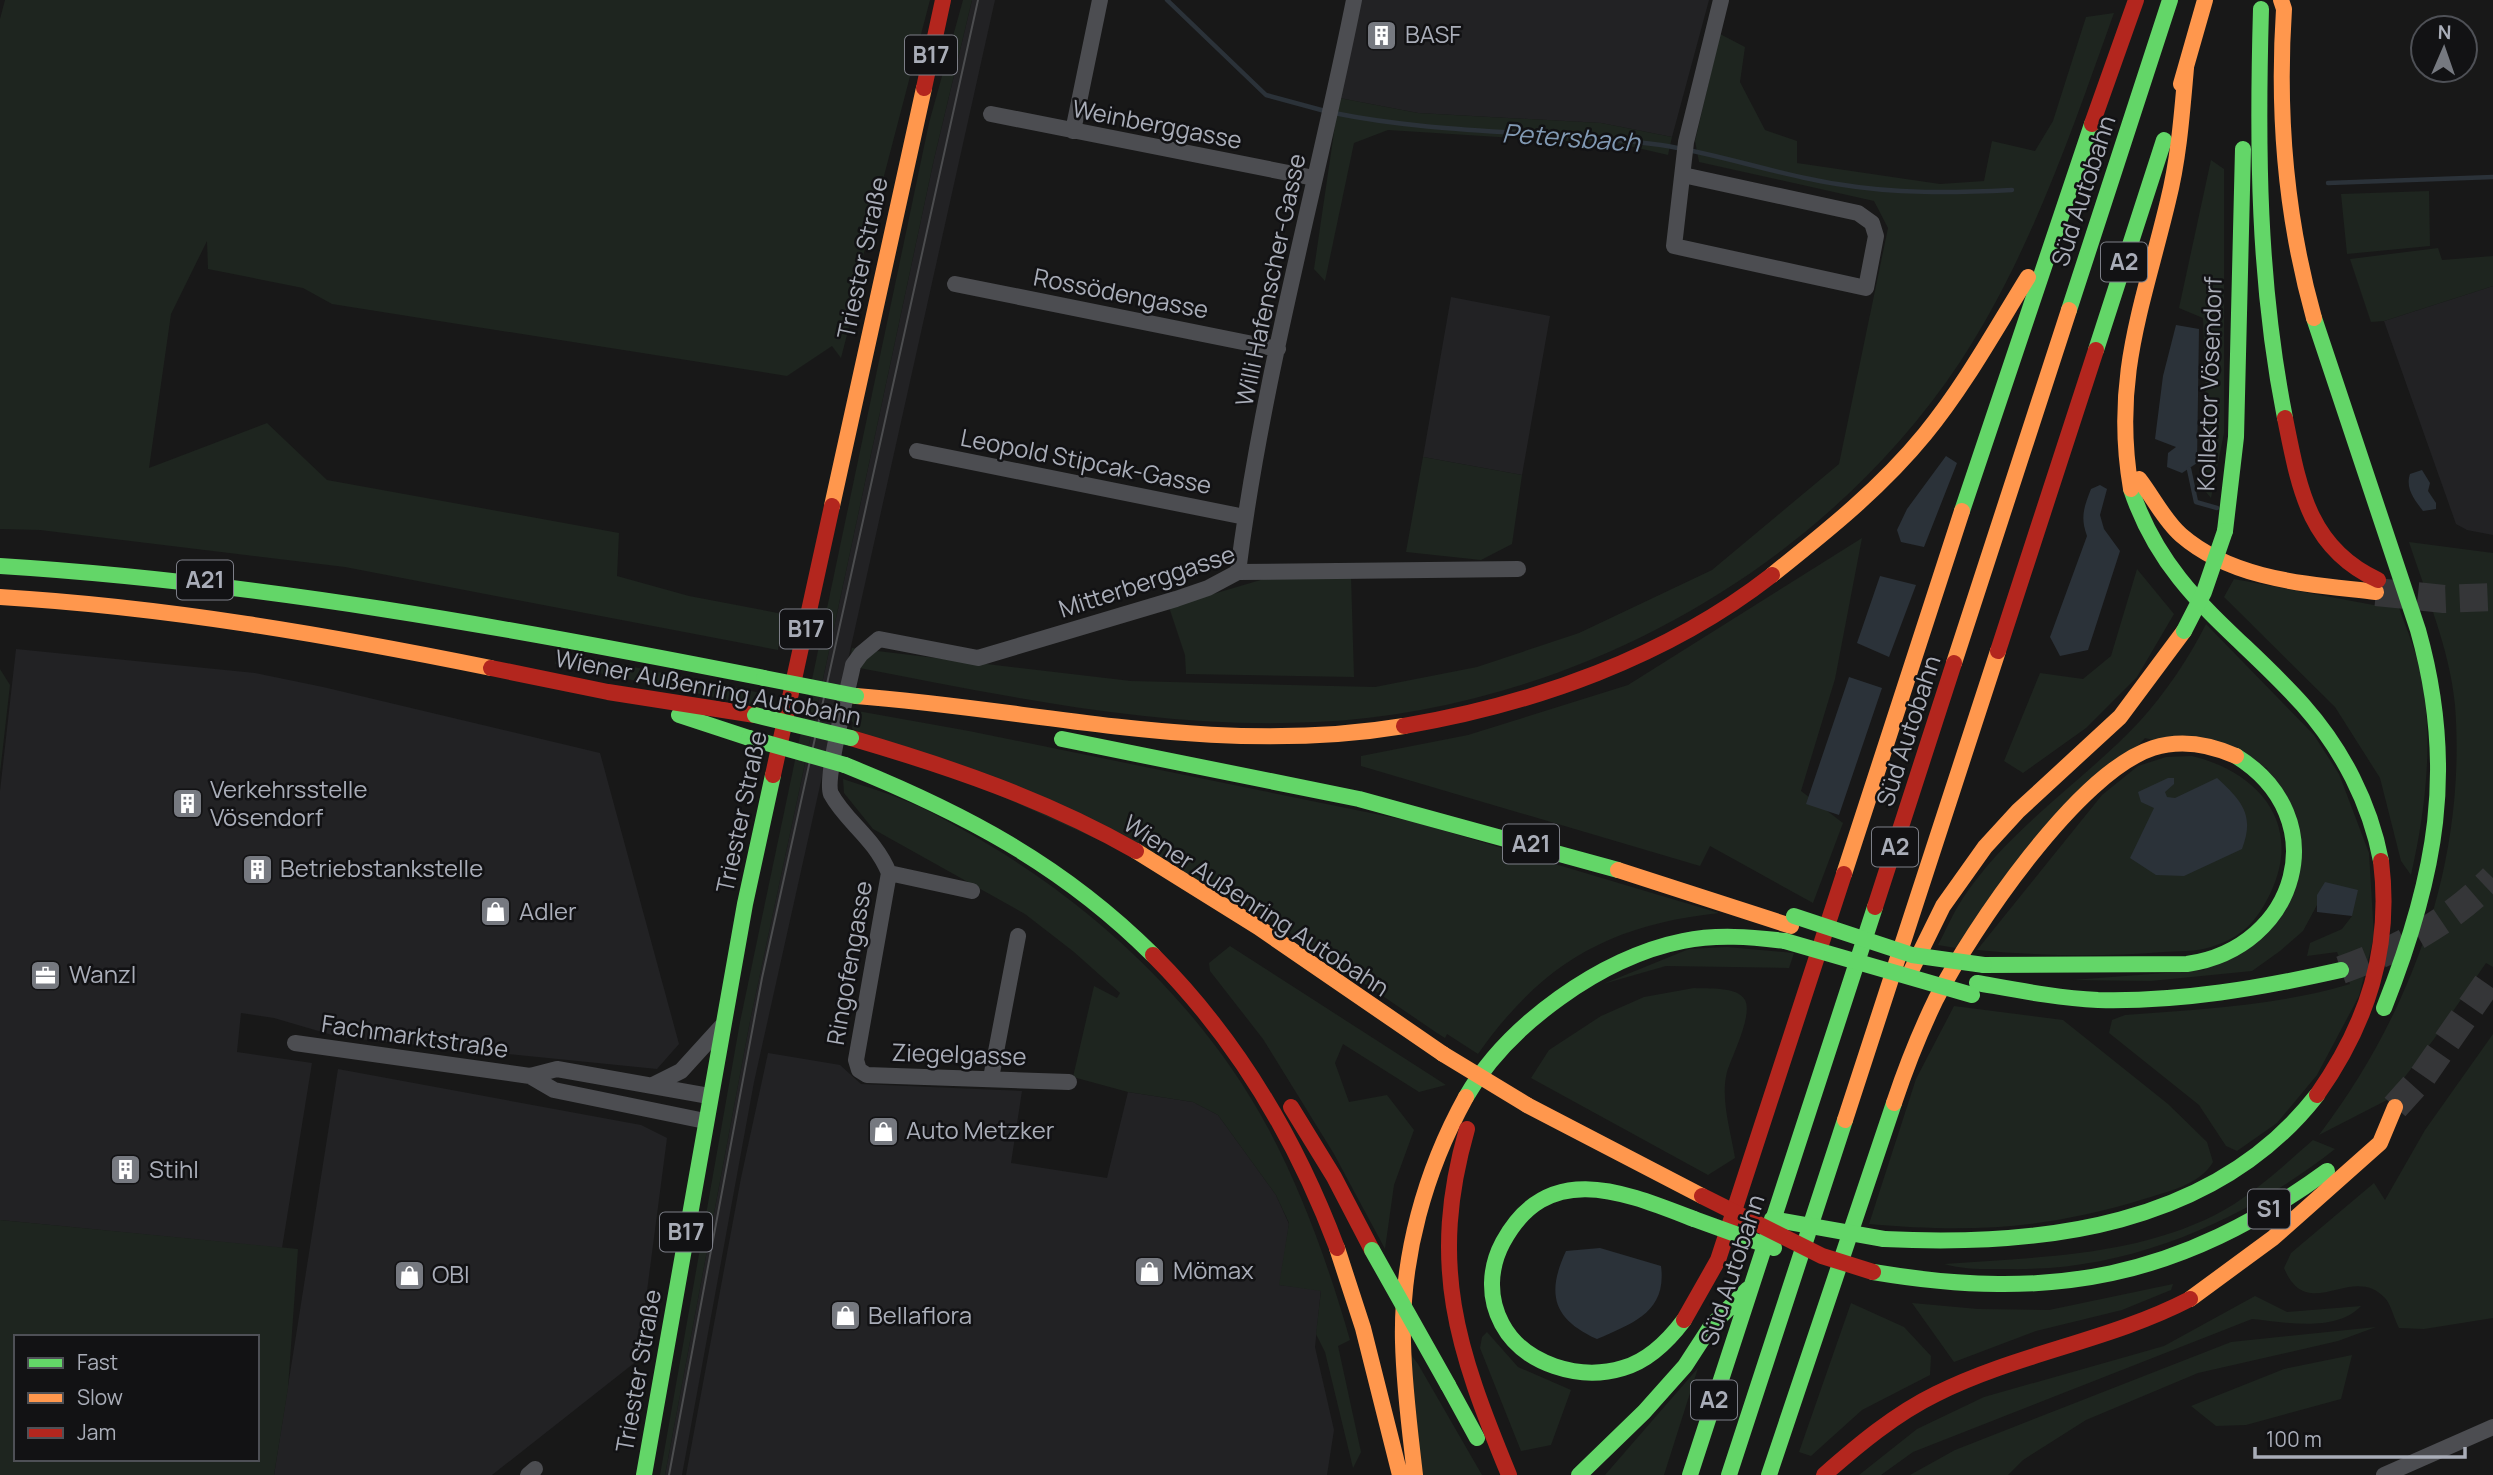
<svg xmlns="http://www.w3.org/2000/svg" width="2493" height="1475" font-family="Manrope,sans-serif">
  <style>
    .built { fill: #222224 }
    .green { fill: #1e251f; fill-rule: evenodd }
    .water { fill: #2b3239 }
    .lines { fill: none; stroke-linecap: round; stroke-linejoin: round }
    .stream { stroke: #2b3239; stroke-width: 4.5 }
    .highway-tunnel { stroke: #353638; stroke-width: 28; stroke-dasharray: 28 14; stroke-linecap: butt }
    .street { stroke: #4c4d51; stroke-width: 16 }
    .fast { stroke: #63d668; stroke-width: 16 }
    .slow { stroke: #ff974d; stroke-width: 16 }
    .jam { stroke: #b3261e; stroke-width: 16 }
    .tram { stroke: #4c4d4f; stroke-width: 2 }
    .fast-bridge { stroke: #63d668; stroke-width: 16 }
    .slow-bridge { stroke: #ff974d; stroke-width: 16 }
    .jam-bridge { stroke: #b3261e; stroke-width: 16 }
    .labels { text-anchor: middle; stroke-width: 5; stroke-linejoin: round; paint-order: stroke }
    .shield { fill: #121214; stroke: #7c7e87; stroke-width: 2 }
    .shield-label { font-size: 23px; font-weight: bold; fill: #a9adb8 }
    .poi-label { font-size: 24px; fill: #a9adb8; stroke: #121214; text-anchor: start }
    .street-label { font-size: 24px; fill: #a9adb8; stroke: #121214 }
    .water-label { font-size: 26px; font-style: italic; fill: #8199b3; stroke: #121214 }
  </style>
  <rect width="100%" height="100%" fill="#181818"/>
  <path class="built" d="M 972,0 L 995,0 L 754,1082 L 682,1475 L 665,1475 L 750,1021 L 934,159 Z
    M 1361,0 L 1709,0 L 1672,137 L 1601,123 L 1418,113 L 1339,98 Z
    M 2493,286 L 2493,535 L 2467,530 L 2456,524 L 2384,321 Z
    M 1451,297 L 1550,316 L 1522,475 L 1423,457 Z
    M 16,649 L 255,673 L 323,687 L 600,753 L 679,1044 L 657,1069 L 339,1037 L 274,1018 L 241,1013 L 237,1052 L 312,1063 L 282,1248 L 0,1220 L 0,791 Z
    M 768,1053 L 840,1065 L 861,1084 L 1022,1091 L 1011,1163 L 1107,1178 L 1128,1092 L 1193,1102 L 1218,1115 L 1276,1195 L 1289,1224 L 1280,1285 L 1321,1290 L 1315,1347 L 1334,1430 L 1327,1475 L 686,1475 L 741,1178 Z
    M 338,1069 L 641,1125 L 667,1138 L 638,1360 L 492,1475 L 274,1475 Z"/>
  <path class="green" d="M 5,0 L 930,0 L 845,325 L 850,323 L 841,358 L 832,346 L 787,376 L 332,304 L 303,288 L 208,269 L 207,241 L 171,314 L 149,468 L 267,423 L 327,480 L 619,533 L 617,576 L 689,596 L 783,614 L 778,650 L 345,567 L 40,530 L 0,529 L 0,19 Z
    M 963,0 L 972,0 L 934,159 L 750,1021 L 665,1475 L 660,1475 L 740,1022 L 929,123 Z
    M 2114,13 C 2071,133 2030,255 1960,362 C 1820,573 1568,710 1316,722 C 1158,730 1002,695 849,666 L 852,648 L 1131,681 L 1375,687 L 1477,667 L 1579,633 L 1712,570 L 1839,464 L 1888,228 L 1874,201 L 1699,162 L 1695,141 L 1720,34 L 1745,47 L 1740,82 L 1765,130 L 1797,141 L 1797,163 L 1940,184 L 1984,181 L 1992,141 L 2035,151 L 2053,121 L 2086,17 Z
    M 1339,98 L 1418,113 L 1601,123 L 1672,137 L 1668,155 L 1625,145 L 1388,130 L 1354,143 L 1325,281 L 1314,269 Z
    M 2211,160 L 2224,169 L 2224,433 L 2211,498 L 2201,486 L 2206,403 L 2203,318 L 2179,308 Z
    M 2429,191 L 2430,246 L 2347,254 L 2341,194 Z
    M 2438,248 L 2442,260 L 2493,256 L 2493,286 L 2384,321 L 2371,322 L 2350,259 Z
    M 1423,457 L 1522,475 L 1512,544 L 1481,560 L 1406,552 Z
    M 1862,538 L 1835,679 L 1801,791 L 1843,823 L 1813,903 L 1710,846 L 1700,866 L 1361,766 L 1361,756 L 1468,735 L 1628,685 Z
    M 2409,542 L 2493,553 L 2493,967 L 2486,963 L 2434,1039 L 2387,1100 L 2319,1135 C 2412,1012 2467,862 2455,705 C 2450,650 2426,594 2409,542 Z
    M 2137,569 L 2174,614 L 2137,677 L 2086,728 L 2023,773 L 2004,761 L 2040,673 L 2083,679 L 2111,656 Z
    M 1351,576 L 1354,677 L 1186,674 L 1185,655 L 1169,607 L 1264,579 Z
    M 2234,579 L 2379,606 L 2398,605 C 2405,625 2414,646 2419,666 C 2435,733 2426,809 2411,875 L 2401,861 L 2380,778 L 2335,707 L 2224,597 Z
    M 2206,624 L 2314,735 L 2339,774 L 2369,853 L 2374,936 L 2359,996 L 2317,1075 L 2277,1123 L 2237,1151 L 2226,1146 L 2199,1105 L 2109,1033 L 2112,1020 L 2125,1015 C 2200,1009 2277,1006 2350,984 L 2337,952 L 2307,956 L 2310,943 L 2342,929 L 2352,916 L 2317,895 L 2317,905 L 2303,931 L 2280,951 L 2252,971 L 2151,981 L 2072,980 L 2204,970 L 2298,882 L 2267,768 L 2145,738 L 1956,948 L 1938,945 C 1946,930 1953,913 1963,898 C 2009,828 2084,781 2140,721 C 2166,692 2189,658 2206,624 Z
    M 575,655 L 761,693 L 757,706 L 555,664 L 557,657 L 573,660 Z
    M 0,669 L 10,685 L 0,773 Z
    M 852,710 L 969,731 L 1415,822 L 1719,913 C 1609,925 1542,963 1478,1054 L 1447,1034 L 1445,1038 L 1437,1033 L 1261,913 L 852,729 L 853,722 L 847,720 Z
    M 2192,756 C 2258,772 2303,823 2271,892 C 2257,921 2243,937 2211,947 C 2196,952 2178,951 2163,952 C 2102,957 2039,956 1977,950 L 2102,795 L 2138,766 L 2166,757 Z
    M 843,779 C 867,787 891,794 913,804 C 931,811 948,822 965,831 C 1088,899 1201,1003 1268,1128 C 1304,1196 1329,1267 1350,1340 L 1338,1346 L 1361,1452 L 1353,1468 L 1325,1352 L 1316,1334 L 1321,1291 L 1279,1285 L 1289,1223 L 1276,1195 L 1218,1115 L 1193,1102 L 1128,1092 L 1073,1077 L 1094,986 L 1117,998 L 1120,993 L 1074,952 L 1025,914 L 873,829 L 844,793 Z
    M 1230,946 L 1446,1085 L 1419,1092 L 1343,1044 L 1335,1063 L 1349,1102 L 1387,1095 L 1414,1130 L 1394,1185 L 1385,1249 L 1334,1154 L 1263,1039 L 1210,971 L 1209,963 Z
    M 1727,947 L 1794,953 L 1789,968 L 1666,966 L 1603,984 L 1689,949 Z
    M 1694,988 C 1708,989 1737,986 1745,1000 C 1753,1015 1732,1056 1727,1072 C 1720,1099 1731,1132 1735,1158 L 1708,1175 L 1531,1078 L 1549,1050 L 1601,1016 L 1644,997 Z
    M 1954,1006 L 2063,1020 L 2168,1104 L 2207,1142 L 2213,1162 C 2201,1184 2167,1192 2144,1199 C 2046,1229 1971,1233 1869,1224 L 1916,1079 Z
    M 2493,1034 L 2493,1318 L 2424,1329 L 2399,1328 C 2394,1319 2391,1304 2385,1298 C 2352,1262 2308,1325 2284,1268 L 2291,1253 L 2374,1183 L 2385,1200 L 2425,1130 Z
    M 2313,1140 L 2335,1149 C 2242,1222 2127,1272 2007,1269 C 1986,1269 1965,1270 1944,1264 C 2035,1257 2131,1257 2215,1215 C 2252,1196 2282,1167 2313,1140 Z
    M 0,1220 L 298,1249 L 288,1388 L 274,1475 L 0,1475 ZM 16,1337 L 257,1337 L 257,1459 L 16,1459 Z
    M 2173,1284 L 2171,1290 L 2122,1310 L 2036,1331 L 1954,1362 L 1912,1303 L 1978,1309 L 2049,1310 Z
    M 2255,1296 L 2287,1312 L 2361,1306 C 2336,1333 2284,1322 2252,1319 L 1913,1452 L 1881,1475 L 1859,1475 L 1917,1429 L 1984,1397 L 2164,1346 Z
    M 1851,1303 L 1904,1327 L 1931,1356 L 1930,1375 L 1862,1410 L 1811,1456 L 1799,1452 Z
    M 2376,1327 L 2338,1341 L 2198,1373 L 2086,1420 L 2023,1460 L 2008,1475 L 1910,1475 L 1955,1450 L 2231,1342 Z
    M 1487,1332 L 1518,1367 L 1571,1390 L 1551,1445 L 1521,1451 L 1480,1348 L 1482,1337 Z
    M 1405,1347 L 1418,1364 L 1482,1475 L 1423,1475 Z
    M 2352,1355 L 2341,1399 L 2246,1425 L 2216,1426 L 2191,1406 L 2284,1369 Z
    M 1698,1368 L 1664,1475 L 1605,1475 Z"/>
  <path class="water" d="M 2176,325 L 2199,329 L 2197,463 L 2182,473 L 2167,467 L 2168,453 L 2176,447 L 2155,439 L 2163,376 Z
    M 1946,456 L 1957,463 L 1924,547 L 1901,542 L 1897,530 L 1907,509 Z
    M 2422,470 L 2430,483 L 2428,491 L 2436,503 L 2436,509 L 2423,511 C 2415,500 2405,489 2410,474 Z
    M 2100,485 L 2107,489 L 2100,515 L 2104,529 L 2120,551 L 2088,650 L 2060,656 L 2050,637 L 2087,536 C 2080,517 2084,507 2091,489 Z
    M 1880,576 L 1916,585 L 1889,657 L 1857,643 Z
    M 1849,677 L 1882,688 L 1839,815 L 1806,804 Z
    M 2168,778 L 2174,778 L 2174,784 L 2165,792 L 2167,797 L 2175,798 L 2217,778 C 2242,801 2255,815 2242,849 L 2184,876 L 2156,875 L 2130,858 L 2154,808 L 2141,802 L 2138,792 Z
    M 2325,882 L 2358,890 L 2352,916 L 2317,912 L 2317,895 Z
    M 1600,1248 L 1661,1266 C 1667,1312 1633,1323 1597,1339 C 1553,1319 1546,1294 1566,1251 Z"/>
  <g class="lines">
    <path class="stream" d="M 1167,0 L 1266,95 L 1325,111
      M 1334,113 C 1442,135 1552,130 1661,145 C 1720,154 1778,175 1837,184 C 1896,194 1952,193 2012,190
      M 2328,183 L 2493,177
      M 2189,469 L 2196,502 L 2217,508"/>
    <path class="highway-tunnel" d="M 2376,592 L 2444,599 L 2493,597
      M 2341,970 C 2398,950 2450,922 2493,878
      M 2395,1107 L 2422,1077 L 2493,975"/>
    <path class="street" d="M 991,114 L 1314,178
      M 1073,131 L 1100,0
      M 1683,175 L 1858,213 L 1872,223 L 1876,236 L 1866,288 L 1674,246 L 1686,142 L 1721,0
      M 955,284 L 1278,349
      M 917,451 L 1245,517
      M 1238,572 C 1262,379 1316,190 1354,0
      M 889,873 L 856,1060 L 859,1070 L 867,1075 L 1069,1082
      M 972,891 L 889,873 C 874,837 846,822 831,794 C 824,779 849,686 853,665 L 861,654 L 879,639 L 978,658 L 1176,599 L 1208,588 L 1238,572 L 1518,569
      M 295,1043 L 530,1076 L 557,1069 L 709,1096
      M 530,1076 L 554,1090 L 705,1121
      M 991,1078 L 1018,936
      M 653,1085 L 681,1071 L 721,1027
      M 528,1475 L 535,1469
      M 2384,1475 L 2493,1427"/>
    <path class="fast" d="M 2261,9 C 2257,148 2258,282 2285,418
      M 2069,310 L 2170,0
      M 2314,318 L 2418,630 C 2457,768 2436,877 2384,1008
      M 2096,350 L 2164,140
      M 2131,489 C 2165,591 2236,630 2303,705 C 2342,749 2370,803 2381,861
      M 1962,511 L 2092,124
      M 2225,531 L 2236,437 L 2243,149
      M 0,566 C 258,582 511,628 764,678
      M 679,715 L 749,738
      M 1062,739 L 1359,799 L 1618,870
      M 845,765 C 962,812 1063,865 1153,955
      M 1984,965 L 2187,964 C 2298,948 2336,818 2236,756
      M 1977,983 C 2017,990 2057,998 2098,1000 C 2180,1002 2261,988 2341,970
      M 1466,1097 C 1507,1025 1602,957 1683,941 C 1717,934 1751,937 1785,941
      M 1884,1239 C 2041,1247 2214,1227 2317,1095
      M 1873,1272 C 2051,1302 2179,1279 2327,1171
      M 1684,1320 C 1669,1340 1648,1361 1623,1368 C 1580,1381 1524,1365 1502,1324 C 1488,1298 1489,1268 1503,1242 C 1548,1159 1624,1192 1694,1219
      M 1448,1385 L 1477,1438
      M 644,1475 L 745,904 L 773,775
      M 1579,1475 L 1644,1412 L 1685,1366 L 1711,1326 L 1748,1289
      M 1690,1475 L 1875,907
      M 1729,1475 L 1845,1120
      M 1769,1475 L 1894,1103"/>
    <path class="slow" d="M 2281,0 L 2284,9 C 2277,115 2285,215 2314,318
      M 2181,84 L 2205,0
      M 2139,479 C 2153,497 2164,520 2181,535 C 2234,581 2310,584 2376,592
      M 2131,489 C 2112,378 2143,306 2168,201 C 2179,157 2182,113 2186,68
      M 832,506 L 924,88
      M 1772,575 C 1827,531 1881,488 1925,434 C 1965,385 1995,330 2028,277
      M 0,597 C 166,607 328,635 491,668
      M 1954,663 L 2069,310
      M 856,696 C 1041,710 1217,757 1404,726
      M 1136,851 L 1258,927 L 1443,1054
      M 1618,870 L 1791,926
      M 1844,874 L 1962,511
      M 1911,971 L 1943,906 L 1985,847 L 2018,811 L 2120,717 L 2184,631
      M 1894,1103 C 1906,1067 1920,1032 1936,999 C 1972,929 2078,772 2153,748 C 2181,739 2209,744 2236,756
      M 1527,1105 L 1702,1196
      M 1845,1120 L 1998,651
      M 1337,1248 L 1363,1328 L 1400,1475
      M 2190,1299 L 2273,1238 L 2380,1143 L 2395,1107
      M 1415,1475 C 1410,1431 1404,1387 1403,1342 C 1401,1257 1425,1171 1466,1097"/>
    <path class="jam" d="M 924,88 L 943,0
      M 2092,124 L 2136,0
      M 2285,418 C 2299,487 2308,548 2378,580
      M 1998,651 L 2096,350
      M 491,668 L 608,692 L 755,715
      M 1404,726 C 1534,704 1667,657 1772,575
      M 851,738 C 950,767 1047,800 1136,851
      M 773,775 L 832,506
      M 1875,907 L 1954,663
      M 1153,955 C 1235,1037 1296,1139 1337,1248
      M 2317,1095 C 2367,1024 2392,949 2381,861
      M 1291,1107 L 1334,1177 L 1372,1250
      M 1467,1129 C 1428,1265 1457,1349 1509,1475
      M 1684,1320 L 1718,1260 L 1844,874
      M 1824,1475 C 1858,1445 1895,1414 1936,1394 C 2018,1353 2109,1341 2190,1299"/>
    <path class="tram" d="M 669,1475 L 762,978 L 978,0"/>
    <path class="fast-bridge" d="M 2184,631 L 2204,592 L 2225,531
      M 764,678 L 856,696
      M 755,715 L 851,738
      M 749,738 L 845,765
      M 1794,916 L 1912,955 L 1984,965
      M 1785,941 L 1972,995
      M 1694,1219 L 1774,1248
      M 1772,1219 L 1884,1239
      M 1372,1250 L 1448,1385"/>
    <path class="slow-bridge" d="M 1443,1054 L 1527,1105"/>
    <path class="jam-bridge" d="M 1702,1196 L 1822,1256 L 1873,1272"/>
  </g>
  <defs>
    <symbol id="building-square" viewBox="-11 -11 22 22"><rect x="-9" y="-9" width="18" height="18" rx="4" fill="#767980" stroke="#121214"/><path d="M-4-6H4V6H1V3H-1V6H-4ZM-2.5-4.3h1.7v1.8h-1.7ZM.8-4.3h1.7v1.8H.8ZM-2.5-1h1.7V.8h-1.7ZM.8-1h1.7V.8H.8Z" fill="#fff"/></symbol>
    <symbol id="shop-square" viewBox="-11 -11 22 22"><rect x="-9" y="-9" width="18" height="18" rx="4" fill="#767980" stroke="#121214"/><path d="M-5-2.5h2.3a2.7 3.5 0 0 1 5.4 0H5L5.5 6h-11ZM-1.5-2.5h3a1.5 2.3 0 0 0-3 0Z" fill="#fff"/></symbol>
    <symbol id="office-square" viewBox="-11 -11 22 22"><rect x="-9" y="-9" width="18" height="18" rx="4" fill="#767980" stroke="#121214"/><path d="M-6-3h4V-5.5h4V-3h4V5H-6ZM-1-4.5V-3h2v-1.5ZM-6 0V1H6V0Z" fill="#fff"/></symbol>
  </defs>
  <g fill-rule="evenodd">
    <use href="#building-square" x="1364" y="18" width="35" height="35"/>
    <use href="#building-square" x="170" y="786" width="35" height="35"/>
    <use href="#building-square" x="240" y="852" width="35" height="35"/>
    <use href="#shop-square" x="478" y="894" width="35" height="35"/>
    <use href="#office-square" x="28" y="958" width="35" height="35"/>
    <use href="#shop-square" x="866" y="1114" width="35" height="35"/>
    <use href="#building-square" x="108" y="1152" width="35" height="35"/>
    <use href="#shop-square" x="1132" y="1254" width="35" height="35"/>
    <use href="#shop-square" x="392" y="1258" width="35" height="35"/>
    <use href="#shop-square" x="828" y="1298" width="35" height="35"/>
  </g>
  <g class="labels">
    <g class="shield">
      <rect x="905" y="35.5" width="52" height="39" rx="5"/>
      <rect x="2101" y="242.5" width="46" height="39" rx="5"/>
      <rect x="177" y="560.5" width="56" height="39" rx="5"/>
      <rect x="780" y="609.5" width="52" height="39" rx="5"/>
      <rect x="1503" y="824.5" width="56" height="39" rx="5"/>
      <rect x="1872" y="827.5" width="46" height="39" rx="5"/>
      <rect x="2248" y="1189.5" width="42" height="39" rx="5"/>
      <rect x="660" y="1212.5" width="52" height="39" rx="5"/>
      <rect x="1691" y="1380.5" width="46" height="39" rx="5"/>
    </g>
    <g class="shield-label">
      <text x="931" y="63">B17</text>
      <text x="2124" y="270">A2</text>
      <text x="205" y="588">A21</text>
      <text x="806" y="637">B17</text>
      <text x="1531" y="852">A21</text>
      <text x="1895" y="855">A2</text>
      <text x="2269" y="1217">S1</text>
      <text x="686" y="1240">B17</text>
      <text x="1714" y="1408">A2</text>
    </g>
    <g class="poi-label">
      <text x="1405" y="43">BASF</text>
      <text x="210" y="798">Verkehrsstelle<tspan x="210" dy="28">Vösendorf</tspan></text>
      <text x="280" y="877">Betriebstankstelle</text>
      <text x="519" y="920">Adler</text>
      <text x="69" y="983">Wanzl</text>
      <text x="906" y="1139">Auto Metzker</text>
      <text x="149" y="1178">Stihl</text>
      <text x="1173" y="1279">Mömax</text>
      <text x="432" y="1283">OBI</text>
      <text x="868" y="1324">Bellaflora</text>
    </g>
    <g class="street-label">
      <text transform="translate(1157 125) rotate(11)" y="8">Weinberggasse</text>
      <text transform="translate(2084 191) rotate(-72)" y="8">Süd Autobahn</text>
      <text transform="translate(863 258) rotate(-78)" y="8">Triester Straße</text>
      <text transform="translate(1271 280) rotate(-78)" y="8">Willi Hafenscher-Gasse</text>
      <text transform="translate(1121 294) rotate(11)" y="8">Rossödengasse</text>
      <text transform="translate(2210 384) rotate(-88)" y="8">Kollektor Vösendorf</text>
      <text transform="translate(1086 462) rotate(11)" y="8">Leopold Stipcak-Gasse</text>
      <text transform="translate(1147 582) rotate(-18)" y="8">Mitterberggasse</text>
      <text transform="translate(708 688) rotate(11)" y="8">Wiener Außenring Autobahn</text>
      <text transform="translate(1909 731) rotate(-72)" y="8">Süd Autobahn</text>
      <text transform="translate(742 812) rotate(-78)" y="8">Triester Straße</text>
      <text transform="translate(1256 906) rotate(33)" y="8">Wiener Außenring Autobahn</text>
      <text transform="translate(850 963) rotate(-80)" y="8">Ringofengasse</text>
      <text transform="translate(415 1037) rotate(8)" y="8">Fachmarktstraße</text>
      <text transform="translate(959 1055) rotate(2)" y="8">Ziegelgasse</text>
      <text transform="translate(1733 1270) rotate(-72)" y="8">Süd Autobahn</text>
      <text transform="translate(639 1371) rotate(-80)" y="8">Triester Straße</text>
    </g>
    <g class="water-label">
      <text transform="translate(1571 138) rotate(4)" y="9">Petersbach</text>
    </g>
  </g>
  <rect x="14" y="1335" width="245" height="126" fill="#121214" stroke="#4e5056" stroke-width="2"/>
  <rect x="28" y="1358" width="35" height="10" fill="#63d668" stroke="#4e5056" stroke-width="2"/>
  <text x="77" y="1370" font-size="21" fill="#a9adb8">Fast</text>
  <rect x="28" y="1393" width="35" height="10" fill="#ff974d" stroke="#4e5056" stroke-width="2"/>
  <text x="77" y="1405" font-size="21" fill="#a9adb8">Slow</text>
  <rect x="28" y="1428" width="35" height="10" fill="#b3261e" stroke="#4e5056" stroke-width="2"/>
  <text x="77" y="1440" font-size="21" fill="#a9adb8">Jam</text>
  <g transform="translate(2444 49) rotate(2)"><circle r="33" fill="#121214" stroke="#4e5056" stroke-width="2"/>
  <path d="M0-5L12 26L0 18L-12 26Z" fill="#767980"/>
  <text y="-10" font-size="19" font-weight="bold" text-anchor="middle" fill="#a9adb8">N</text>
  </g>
  <path d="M2255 1447v10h210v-10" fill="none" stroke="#a9adb8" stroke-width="3.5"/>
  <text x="2266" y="1447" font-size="21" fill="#a9adb8" stroke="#121214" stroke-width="5" paint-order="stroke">100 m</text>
</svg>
